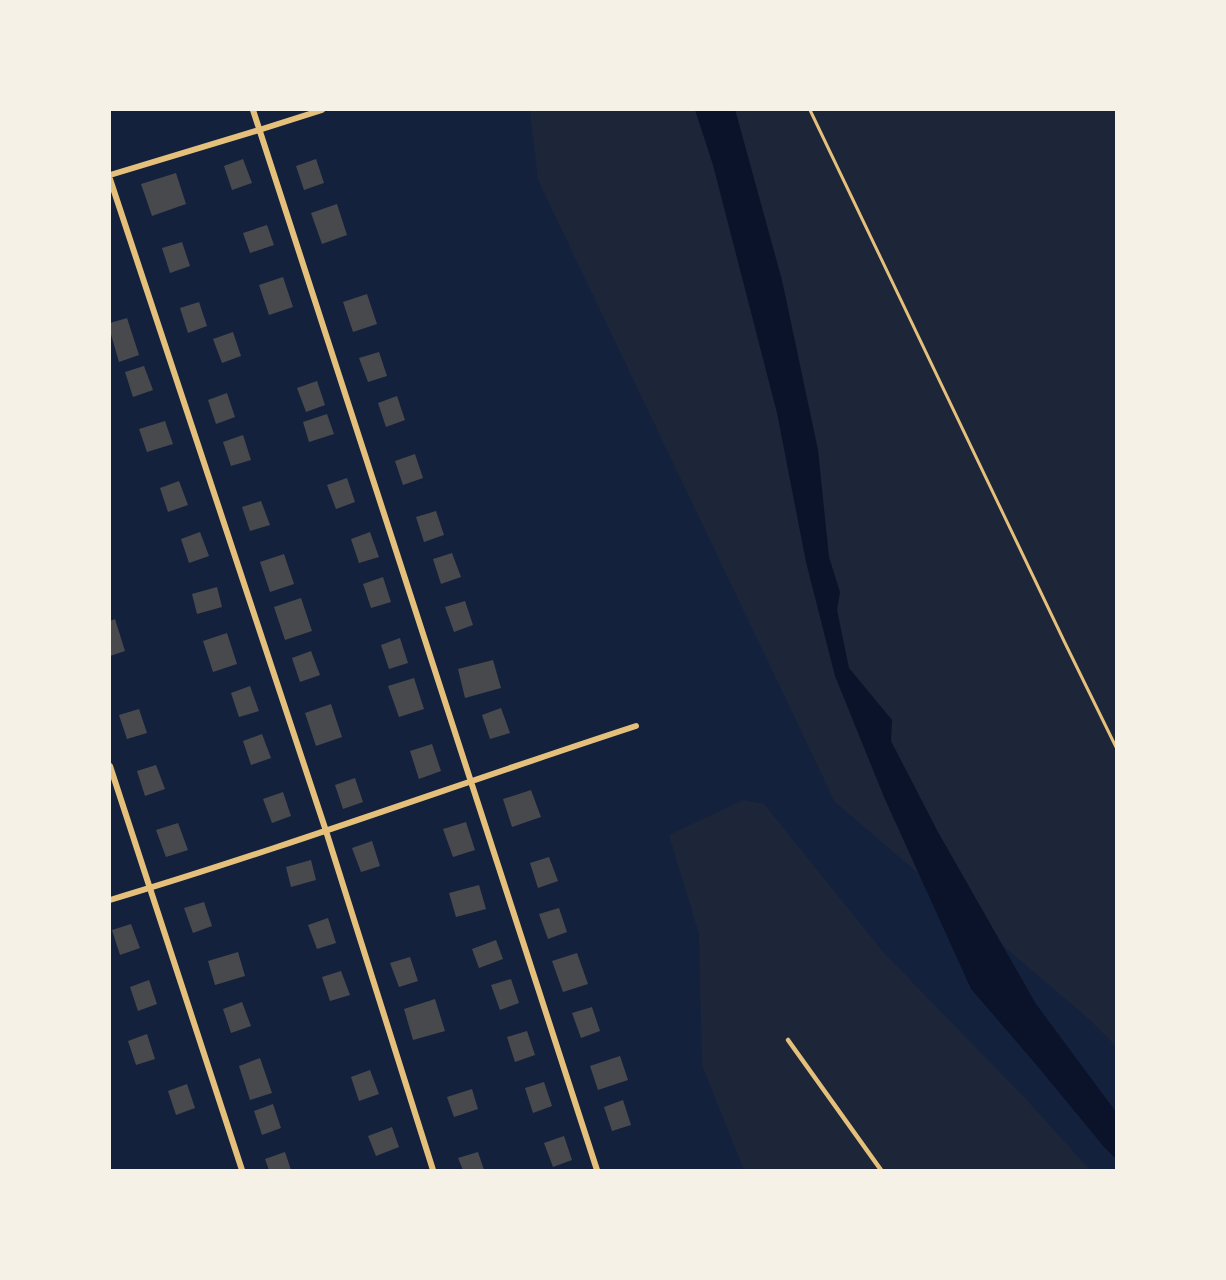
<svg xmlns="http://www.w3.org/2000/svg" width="1226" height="1280" font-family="Rubik,sans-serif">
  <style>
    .green { fill: #1d2539 }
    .water { fill: #0b132b }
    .building { fill: #48494c }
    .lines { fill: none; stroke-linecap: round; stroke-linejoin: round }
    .path { stroke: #e5c07b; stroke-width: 3 }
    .service { stroke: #e5c07b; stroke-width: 4.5 }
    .minor { stroke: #e5c07b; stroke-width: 6 }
  </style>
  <rect width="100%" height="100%" fill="#14213d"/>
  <path class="green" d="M 530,110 L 1116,110 L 1116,1046 L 1090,1020 L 835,802 L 538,180 Z
    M 743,800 L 764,804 L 884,953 L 1026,1099 L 1090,1170 L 744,1170 L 702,1065 L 699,934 L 669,835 Z"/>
  <path class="water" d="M 695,110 L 735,110 L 736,113 L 782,280 L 818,450 L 829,557 L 840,592 L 837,610 L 849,668 L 892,720 L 891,741 L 938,832 L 1036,1004 L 1116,1112 L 1116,1159 L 1104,1147 L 1034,1062 L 971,989 L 884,797 L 835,676 L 806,562 L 777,413 L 713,165 Z"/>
  <path class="building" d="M 243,159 L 252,183 L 232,190 L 224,166 Z
    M 316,159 L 324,183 L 304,190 L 296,166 Z
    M 176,173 L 186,204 L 152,216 L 141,184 Z
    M 337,204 L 347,235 L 322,244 L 311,213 Z
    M 267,225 L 274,245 L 250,253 L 243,233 Z
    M 182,242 L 190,266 L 170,273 L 162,248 Z
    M 283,277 L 293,307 L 269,315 L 259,285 Z
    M 367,294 L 377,324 L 353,332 L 343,302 Z
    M 199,302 L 207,326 L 188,333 L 180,308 Z
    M 127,318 L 139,355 L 119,362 L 110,331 L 110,323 Z
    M 233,332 L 241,356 L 222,363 L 213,339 Z
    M 379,352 L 387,376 L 368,382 L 359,358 Z
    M 144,366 L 153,390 L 133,397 L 125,372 Z
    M 317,381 L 325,405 L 306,412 L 297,388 Z
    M 227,393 L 235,417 L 216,424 L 208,400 Z
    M 397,396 L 405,420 L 386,427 L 378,403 Z
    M 327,414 L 334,434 L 309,442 L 303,422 Z
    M 165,421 L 173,444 L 147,452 L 139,429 Z
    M 243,435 L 251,460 L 231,466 L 223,442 Z
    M 415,454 L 423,478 L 403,485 L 395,461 Z
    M 347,478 L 355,502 L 336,509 L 327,485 Z
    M 179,481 L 188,505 L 168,512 L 160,488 Z
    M 261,501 L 270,525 L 250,531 L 242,507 Z
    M 436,511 L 444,535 L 424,542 L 416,517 Z
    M 200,532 L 209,556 L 189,563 L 181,539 Z
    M 370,532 L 379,557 L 359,563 L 351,539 Z
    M 452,553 L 461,577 L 441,584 L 433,559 Z
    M 284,554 L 294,584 L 270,592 L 260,562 Z
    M 383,577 L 391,602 L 371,608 L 363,584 Z
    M 217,587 L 222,607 L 197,614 L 192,594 Z
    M 301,598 L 312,631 L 285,640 L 274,607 Z
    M 465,601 L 473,625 L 454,632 L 445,607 Z
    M 115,619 L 125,651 L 110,656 L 110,621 Z
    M 227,633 L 237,664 L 213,672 L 203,641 Z
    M 400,638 L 408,663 L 389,669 L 381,645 Z
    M 311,651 L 320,675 L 300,682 L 292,658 Z
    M 493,660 L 501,688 L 465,698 L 458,669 Z
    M 414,678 L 424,709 L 399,717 L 388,686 Z
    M 250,686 L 259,711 L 239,717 L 231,693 Z
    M 331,704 L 342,737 L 316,746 L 305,713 Z
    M 501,708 L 510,733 L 490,739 L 482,715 Z
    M 139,709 L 147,733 L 127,739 L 119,715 Z
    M 262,734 L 271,758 L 251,765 L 243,741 Z
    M 432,744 L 441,771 L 419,779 L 410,751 Z
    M 156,765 L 165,789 L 145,796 L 137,771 Z
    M 355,778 L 363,802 L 343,809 L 335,785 Z
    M 531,790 L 541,817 L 512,827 L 503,799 Z
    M 283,792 L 291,816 L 272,823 L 263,799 Z
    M 466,822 L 475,850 L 453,857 L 443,829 Z
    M 178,823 L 188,850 L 166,857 L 156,830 Z
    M 372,841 L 380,866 L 361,872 L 352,848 Z
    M 549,857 L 558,881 L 538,888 L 530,863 Z
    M 311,860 L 316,880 L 291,887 L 286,867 Z
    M 479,885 L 486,909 L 456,917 L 449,893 Z
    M 204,902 L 212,926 L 193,933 L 184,908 Z
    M 559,908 L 567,932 L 548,939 L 539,914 Z
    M 328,918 L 336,943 L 317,949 L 308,925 Z
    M 131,924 L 140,948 L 120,955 L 112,930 Z
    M 496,940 L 503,959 L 479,968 L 472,949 Z
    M 238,952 L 245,976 L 215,985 L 208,961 Z
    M 577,953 L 588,984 L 563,992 L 552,961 Z
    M 410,957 L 418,981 L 399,987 L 390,963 Z
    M 341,971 L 350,995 L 330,1001 L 322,977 Z
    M 511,979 L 519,1003 L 500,1010 L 491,985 Z
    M 149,980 L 157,1004 L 138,1011 L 130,987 Z
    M 435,999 L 445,1031 L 413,1040 L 404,1009 Z
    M 242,1002 L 251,1026 L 231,1033 L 223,1009 Z
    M 592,1007 L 600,1031 L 581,1038 L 572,1013 Z
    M 527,1031 L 535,1055 L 515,1062 L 507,1037 Z
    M 147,1034 L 155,1059 L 136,1065 L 128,1041 Z
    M 620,1056 L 628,1080 L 598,1090 L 590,1066 Z
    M 260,1058 L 272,1093 L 250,1100 L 239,1066 Z
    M 370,1070 L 379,1094 L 359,1101 L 351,1077 Z
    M 544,1082 L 552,1106 L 533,1113 L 525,1088 Z
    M 187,1084 L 195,1108 L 176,1115 L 168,1091 Z
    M 472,1089 L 478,1109 L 454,1117 L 447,1097 Z
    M 623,1100 L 631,1125 L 612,1131 L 604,1107 Z
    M 273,1104 L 281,1128 L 262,1135 L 254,1111 Z
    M 392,1127 L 399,1147 L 376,1156 L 368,1136 Z
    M 564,1136 L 572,1160 L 553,1167 L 544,1143 Z
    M 285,1152 L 291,1170 L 269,1170 L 265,1159 Z
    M 478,1152 L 484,1170 L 463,1170 L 458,1158 Z"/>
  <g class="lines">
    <path class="path" d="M 810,110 L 1065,643 L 1116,747"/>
    <path class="service" d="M 788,1040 L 881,1170"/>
    <path class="minor" d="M 253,110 L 597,1170
      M 110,175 L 259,130 L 322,110
      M 110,179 L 326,831 L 433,1170
      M 110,766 L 242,1170
      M 110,900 C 287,847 461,783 636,726"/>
  </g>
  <rect width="1226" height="1280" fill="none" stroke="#f6f1e7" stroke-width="222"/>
</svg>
